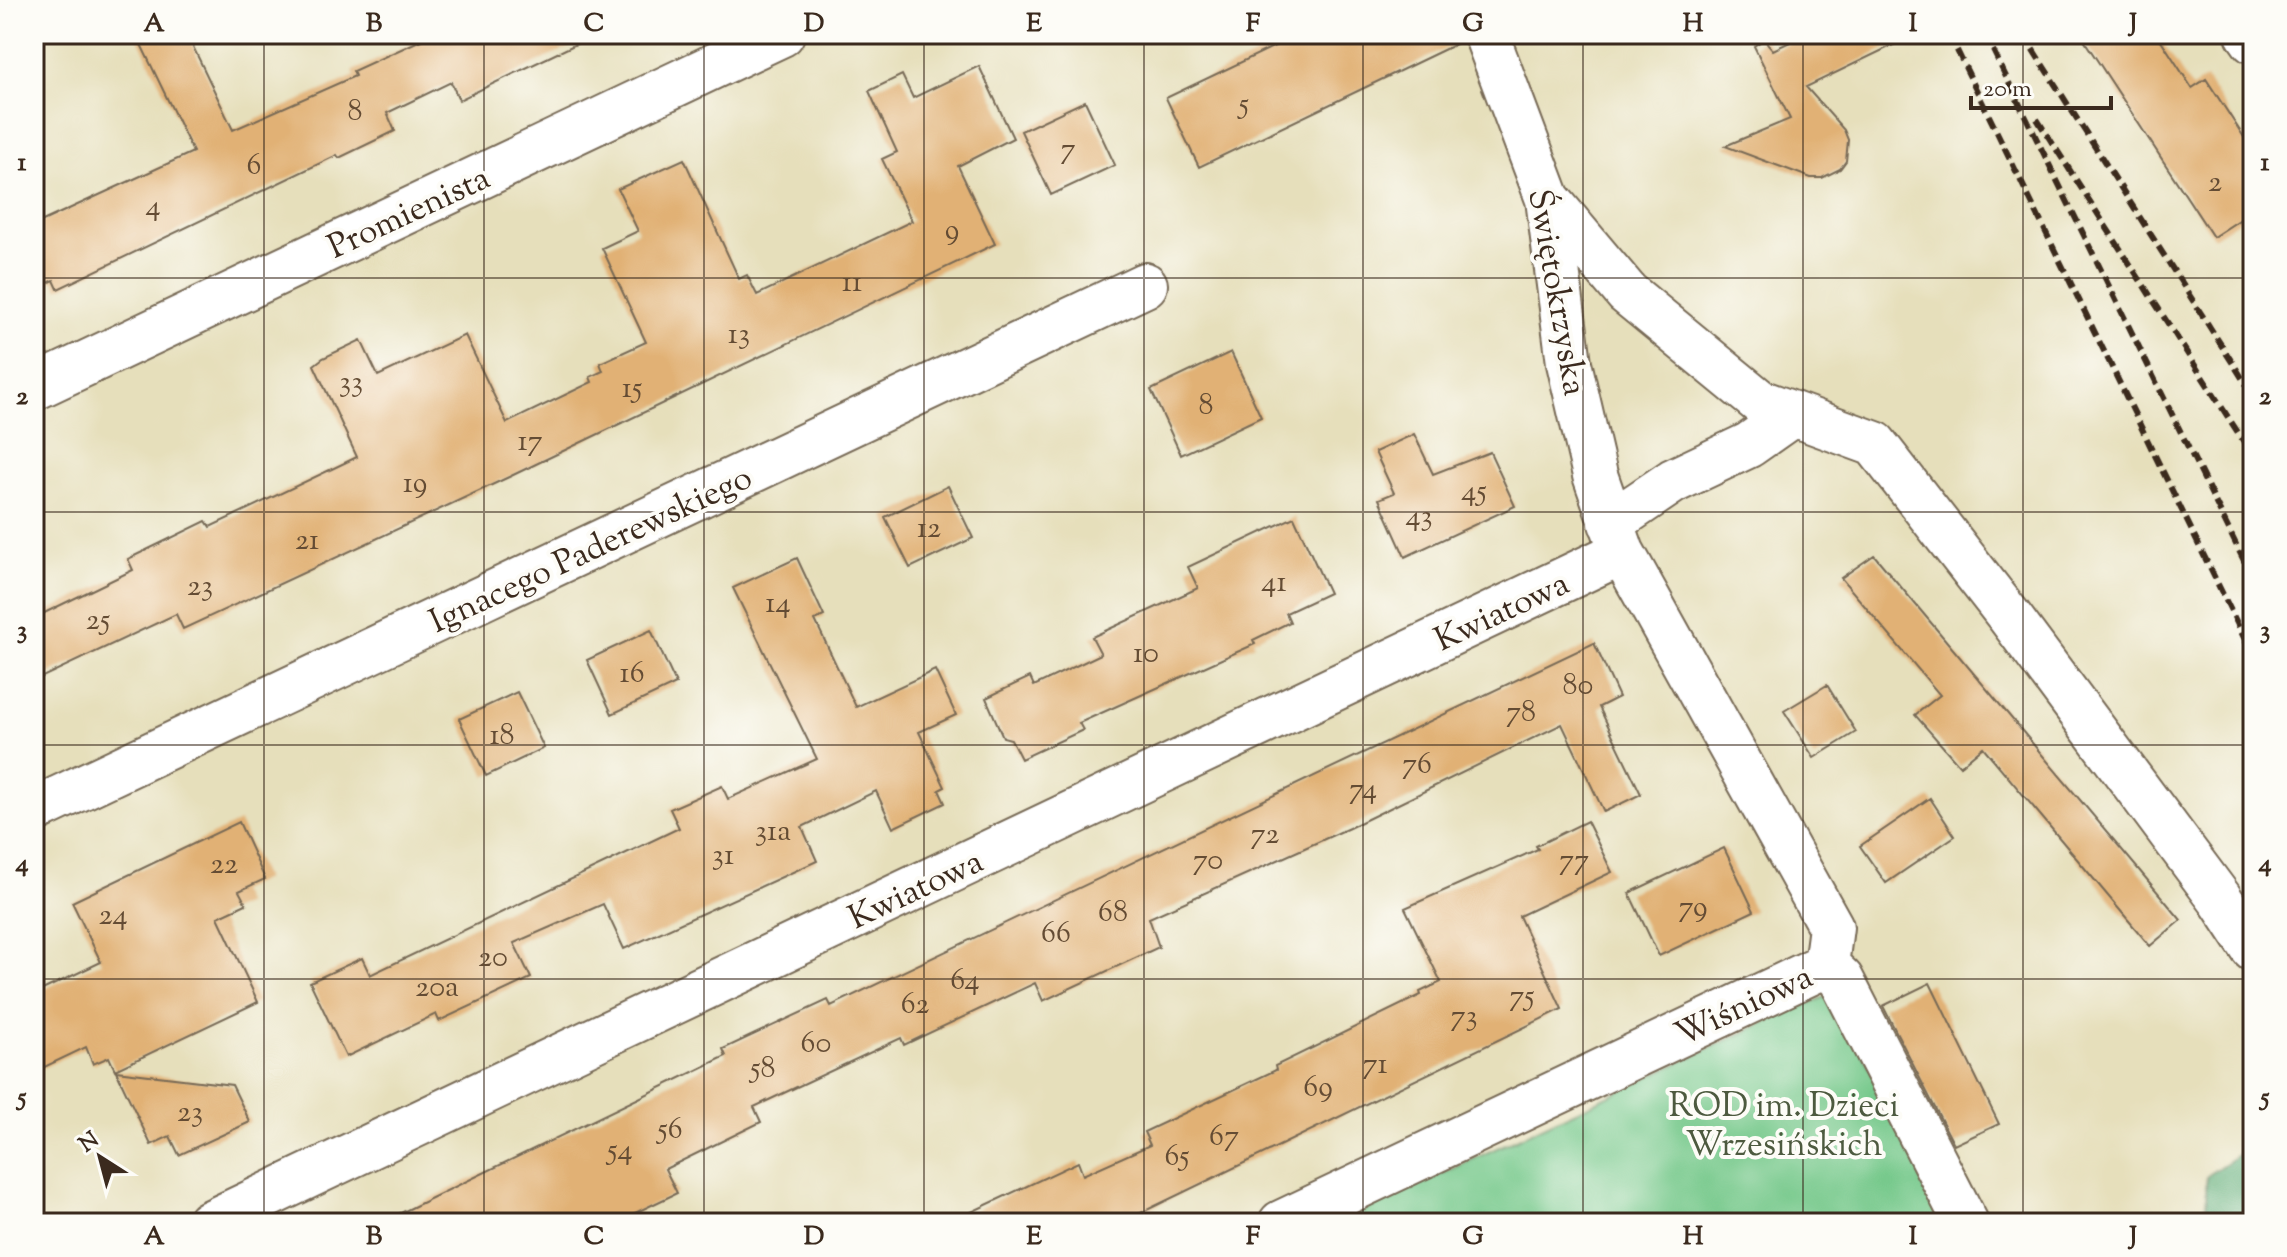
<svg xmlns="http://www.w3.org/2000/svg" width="2287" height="1257" font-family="'Sorts Mill Goudy',serif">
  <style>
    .green { fill: #77c98c; stroke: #597a55; stroke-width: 2 }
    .forest { fill: #61ad78; stroke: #4e6c4b; stroke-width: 2 }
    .building { fill: #e1b175 }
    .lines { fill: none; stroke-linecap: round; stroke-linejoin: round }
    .minor-casing { stroke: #776955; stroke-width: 48 }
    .minor { stroke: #fff; stroke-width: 44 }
    .rail { stroke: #3b2a1e; stroke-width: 6; stroke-dasharray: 12 6; stroke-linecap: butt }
    .grid { fill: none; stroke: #3b2a1e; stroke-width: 2; stroke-opacity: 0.55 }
    .labels { text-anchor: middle; stroke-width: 8; stroke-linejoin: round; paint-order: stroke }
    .number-label { font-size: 30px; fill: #644c34 }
    .street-label { font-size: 34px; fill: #3b2a1e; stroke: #fdfcf7 }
    .park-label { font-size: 34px; fill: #4d5a3f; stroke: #fdfcf7 }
    .neatline { fill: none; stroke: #3b2a1e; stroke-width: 3 }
    .grid-label { font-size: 26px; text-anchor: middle; font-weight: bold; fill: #3b2a1e }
  </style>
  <rect width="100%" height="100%" fill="#fdfcf7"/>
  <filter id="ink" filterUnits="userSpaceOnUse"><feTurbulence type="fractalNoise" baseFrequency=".0125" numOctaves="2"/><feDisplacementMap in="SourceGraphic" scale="16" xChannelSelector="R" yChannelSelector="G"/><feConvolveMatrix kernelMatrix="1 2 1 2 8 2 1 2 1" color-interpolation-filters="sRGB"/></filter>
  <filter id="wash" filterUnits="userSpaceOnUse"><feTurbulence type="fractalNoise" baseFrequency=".006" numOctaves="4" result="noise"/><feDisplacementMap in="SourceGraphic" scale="32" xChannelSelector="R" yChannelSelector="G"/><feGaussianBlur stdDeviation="1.8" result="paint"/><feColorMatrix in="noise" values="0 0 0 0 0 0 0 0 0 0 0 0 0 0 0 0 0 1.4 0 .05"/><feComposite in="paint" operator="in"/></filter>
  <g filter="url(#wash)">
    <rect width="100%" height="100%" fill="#e6dfbb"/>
    <path class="green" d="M 1832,994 L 1950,1223 L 1337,1223 L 1781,1015 Z"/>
    <path class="forest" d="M 2253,1145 L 2253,1223 L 2207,1223 L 2206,1176 Z"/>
    <g id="blocks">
      <path class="building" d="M 136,34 L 187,34 L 233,130 L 355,76 L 353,71 L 434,34 L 597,34 L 459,100 L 451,82 L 387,113 L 395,131 L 339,158 L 337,155 L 58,289 L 54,280 L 34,290 L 34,225 L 193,152 Z
        M 1300,34 L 1462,34 L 1462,41 L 1199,167 L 1166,98 Z
        M 1807,34 L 1916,34 L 1806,87 L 1844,130 L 1848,140 L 1846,161 L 1840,169 L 1822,178 L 1811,178 L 1725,146 L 1790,119 L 1754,46 L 1764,39 L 1773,50 Z
        M 2080,34 L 2157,34 L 2192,88 L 2206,79 L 2253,151 L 2253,211 L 2213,237 Z
        M 979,66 L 1013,138 L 958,166 L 995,244 L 511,476 L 183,629 L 176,614 L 34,681 L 34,618 L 133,570 L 128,559 L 206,521 L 210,527 L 357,457 L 314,365 L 323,358 L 361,340 L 378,376 L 465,335 L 507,423 L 592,382 L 590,377 L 603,371 L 600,363 L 646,342 L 602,248 L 638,231 L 618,189 L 684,159 L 739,279 L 747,275 L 757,295 L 912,221 L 882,159 L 897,152 L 869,91 L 902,75 L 913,98 Z
        M 1085,101 L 1115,165 L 1051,195 L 1021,131 Z
        M 1231,352 L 1261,417 L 1181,455 L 1151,390 Z
        M 1414,434 L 1433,474 L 1490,452 L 1515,506 L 1405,557 L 1379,499 L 1394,493 L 1375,452 Z
        M 948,486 L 973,538 L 910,568 L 885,517 Z
        M 1294,517 L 1329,593 L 1286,613 L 1290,622 L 1253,640 L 1255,644 L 1079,723 L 1083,730 L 1021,759 L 1011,739 L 1003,737 L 986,698 L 1030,677 L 1034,686 L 1101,654 L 1092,637 L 1198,588 L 1188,567 Z
        M 1874,555 L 2181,920 L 2150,946 L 1983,747 L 1960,766 L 1915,715 L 1940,695 L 1841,578 Z
        M 797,558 L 824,616 L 815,620 L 856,707 L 935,670 L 956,715 L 919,732 L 945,787 L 939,790 L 945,803 L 893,828 L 876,791 L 802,827 L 817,861 L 624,949 L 603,904 L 514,943 L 531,978 L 439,1021 L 436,1014 L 346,1057 L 310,982 L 362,958 L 370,975 L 679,828 L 670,809 L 722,786 L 728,799 L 817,759 L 733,588 Z
        M 651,630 L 676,684 L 612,714 L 587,660 Z
        M 1594,643 L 1619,697 L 1599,707 L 1641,794 L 1604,812 L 1562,724 L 1349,828 L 1149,918 L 1159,947 L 1043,1001 L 1035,983 L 904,1045 L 901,1038 L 754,1107 L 761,1122 L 665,1169 L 677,1193 L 614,1223 L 380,1223 L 726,1056 L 723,1049 L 828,1000 L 831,1006 Z
        M 1827,685 L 1856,732 L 1814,758 L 1784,711 Z
        M 517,692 L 544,748 L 486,776 L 459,719 Z
        M 1930,798 L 1955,836 L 1886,883 L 1860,846 Z
        M 1587,821 L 1612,872 L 1519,916 L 1562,1009 L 1120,1223 L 948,1223 L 1078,1162 L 1083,1175 L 1150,1145 L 1144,1132 L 1276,1070 L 1275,1066 L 1421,995 L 1420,992 L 1441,982 L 1405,908 L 1538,849 L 1536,846 Z
        M 239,822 L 265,879 L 239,891 L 246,904 L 218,917 L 258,1002 L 115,1070 L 109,1057 L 93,1064 L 86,1047 L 34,1072 L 34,994 L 101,962 L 72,902 Z
        M 1724,848 L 1754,911 L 1659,956 L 1629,893 Z
        M 1930,983 L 1999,1124 L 1954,1145 L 1883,1006 Z
        M 116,1071 L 232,1085 L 250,1122 L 179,1155 L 170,1136 L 151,1145 Z"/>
    </g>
  </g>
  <g filter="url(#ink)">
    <use href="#blocks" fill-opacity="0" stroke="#776955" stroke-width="2"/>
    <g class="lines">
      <defs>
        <path id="minor" d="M 1486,34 L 1548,199 L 1569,363 L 1595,475 L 1622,552 L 1831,927 L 1826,965
          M 2248,34 L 2253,41
          M 1548,199 L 1627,293 L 1760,402 L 1875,444 L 2009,616 L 2220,899 L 2253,949
          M 34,388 L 782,34
          M 1611,523 L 1673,481 L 1749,445 L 1793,414
          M 34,810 L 1145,285
          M 1826,965 L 1841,979 L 1966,1223
          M 209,1223 L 1622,552
          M 1281,1223 L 1826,965"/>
      </defs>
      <use href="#minor" class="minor-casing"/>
      <use href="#minor" class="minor"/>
      <path class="rail" d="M 1949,34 L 2253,656
        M 1985,34 L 2253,579
        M 2023,34 L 2253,395
        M 2037,119 L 2253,456"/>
    </g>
  </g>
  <path class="grid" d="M 264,34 L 264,1223M 484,34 L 484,1223M 704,34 L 704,1223M 924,34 L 924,1223M 1144,34 L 1144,1223M 1363,34 L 1363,1223M 1583,34 L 1583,1223M 1803,34 L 1803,1223M 2023,34 L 2023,1223M 34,278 L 2253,278M 34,512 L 2253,512M 34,745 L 2253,745M 34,979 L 2253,979"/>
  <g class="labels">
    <g class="number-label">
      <text x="1244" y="113">5</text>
      <text x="355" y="120">8</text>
      <text x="1068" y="158">7</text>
      <text x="254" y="174">6</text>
      <text x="2215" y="191">2</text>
      <text x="153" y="215">4</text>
      <text x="952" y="239">9</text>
      <text x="852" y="291">11</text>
      <text x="739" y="343">13</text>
      <text x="351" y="391">33</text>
      <text x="632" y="397">15</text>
      <text x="1206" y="414">8</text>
      <text x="530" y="450">17</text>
      <text x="415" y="492">19</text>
      <text x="1474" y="500">45</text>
      <text x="1419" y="525">43</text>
      <text x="929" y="537">12</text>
      <text x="307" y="549">21</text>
      <text x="1274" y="591">41</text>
      <text x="200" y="595">23</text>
      <text x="778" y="612">14</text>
      <text x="98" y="629">25</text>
      <text x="1146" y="662">10</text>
      <text x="632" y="682">16</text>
      <text x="1578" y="694">80</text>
      <text x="1521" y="721">78</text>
      <text x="502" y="744">18</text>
      <text x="1417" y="773">76</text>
      <text x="1363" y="798">74</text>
      <text x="773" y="840">31a</text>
      <text x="1265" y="843">72</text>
      <text x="723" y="864">31</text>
      <text x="1208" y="869">70</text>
      <text x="1574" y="869">77</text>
      <text x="224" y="873">22</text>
      <text x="1693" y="916">79</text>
      <text x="1113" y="921">68</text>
      <text x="113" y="924">24</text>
      <text x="1056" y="942">66</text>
      <text x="493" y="966">20</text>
      <text x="965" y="989">64</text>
      <text x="437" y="996">20a</text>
      <text x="1522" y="1005">75</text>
      <text x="915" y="1013">62</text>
      <text x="1464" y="1025">73</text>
      <text x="816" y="1052">60</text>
      <text x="1375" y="1073">71</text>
      <text x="763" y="1077">58</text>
      <text x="1318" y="1096">69</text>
      <text x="190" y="1121">23</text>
      <text x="670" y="1138">56</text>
      <text x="1224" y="1145">67</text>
      <text x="620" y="1159">54</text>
      <text x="1177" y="1165">65</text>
    </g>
    <g class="street-label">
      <text transform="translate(408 211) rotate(-25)" y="12">Promienista</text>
      <text transform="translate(1559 292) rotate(80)" y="12">Świętokrzyska</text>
      <text transform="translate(590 548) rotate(-25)" y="12">Ignacego Paderewskiego</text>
      <text transform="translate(1501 610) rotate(-25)" y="12">Kwiatowa</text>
      <text transform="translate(915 888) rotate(-25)" y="12">Kwiatowa</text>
      <text transform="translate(1743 1004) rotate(-25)" y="12">Wiśniowa</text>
    </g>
    <g class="park-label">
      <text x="1784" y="1116">ROD im. Dzieci<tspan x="1784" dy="39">Wrzesińskich</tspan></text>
    </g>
  </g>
  <rect width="2287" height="1257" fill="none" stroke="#fdfcf7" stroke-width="88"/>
  <g transform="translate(100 1157) rotate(324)" stroke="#fdfcf7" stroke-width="6" paint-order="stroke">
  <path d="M0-6L14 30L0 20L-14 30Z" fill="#3b2a1e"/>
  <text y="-12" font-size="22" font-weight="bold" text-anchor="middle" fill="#3b2a1e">N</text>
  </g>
  <path d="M1971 96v12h140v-12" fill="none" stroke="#3b2a1e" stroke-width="4"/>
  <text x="1983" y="96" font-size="24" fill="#3b2a1e" stroke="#fdfcf7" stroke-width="6" paint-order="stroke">20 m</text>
  <rect x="44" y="44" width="2199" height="1169" class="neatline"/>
  <g class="grid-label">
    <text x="154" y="31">A</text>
    <text x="374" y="31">B</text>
    <text x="594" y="31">C</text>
    <text x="814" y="31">D</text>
    <text x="1034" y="31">E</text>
    <text x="1253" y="31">F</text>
    <text x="1473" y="31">G</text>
    <text x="1693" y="31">H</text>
    <text x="1913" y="31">I</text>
    <text x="2133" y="31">J</text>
    <text x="22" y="170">1</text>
    <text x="2265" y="170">1</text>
    <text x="22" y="404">2</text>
    <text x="2265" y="404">2</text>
    <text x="22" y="638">3</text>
    <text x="2265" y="638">3</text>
    <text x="22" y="871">4</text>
    <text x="2265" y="871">4</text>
    <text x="22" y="1105">5</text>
    <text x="2265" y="1105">5</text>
    <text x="154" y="1244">A</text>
    <text x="374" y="1244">B</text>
    <text x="594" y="1244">C</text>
    <text x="814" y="1244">D</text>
    <text x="1034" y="1244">E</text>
    <text x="1253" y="1244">F</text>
    <text x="1473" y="1244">G</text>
    <text x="1693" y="1244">H</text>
    <text x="1913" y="1244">I</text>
    <text x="2133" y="1244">J</text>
  </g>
</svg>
